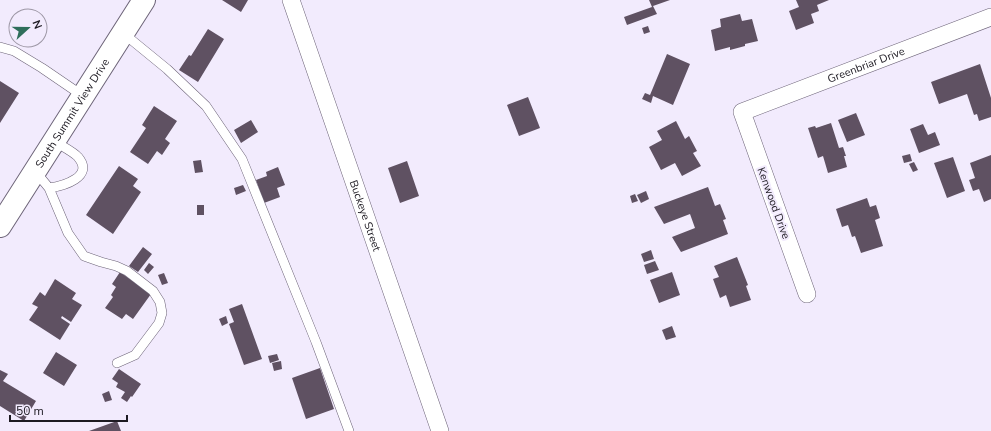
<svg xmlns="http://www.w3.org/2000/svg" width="991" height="431" font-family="'Nunito Sans',sans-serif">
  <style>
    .building { fill: #5f5162 }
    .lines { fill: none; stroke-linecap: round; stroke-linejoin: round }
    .lane-casing { stroke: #6d6478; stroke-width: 10 }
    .street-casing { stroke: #6d6478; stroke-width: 18 }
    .secondary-casing { stroke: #6d6478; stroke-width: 24 }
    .lane { stroke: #fff; stroke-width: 9 }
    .street { stroke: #fff; stroke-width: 17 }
    .secondary { stroke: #fff; stroke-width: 22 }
    .labels { text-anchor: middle; stroke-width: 4; stroke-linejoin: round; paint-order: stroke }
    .street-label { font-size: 11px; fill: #1d1a22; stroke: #f2ebfd }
  </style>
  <rect width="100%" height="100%" fill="#f2ebfd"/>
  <path class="building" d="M 222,0 L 248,0 L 241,12 Z
    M 649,0 L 670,0 L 653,6 L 657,14 L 627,25 L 624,17 L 652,7 Z
    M 796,0 L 829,0 L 817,5 L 819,11 L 811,14 L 814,23 L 796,30 L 789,11 L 799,7 Z
    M 740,14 L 742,21 L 752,19 L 758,41 L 745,44 L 745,46 L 730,50 L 730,47 L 715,51 L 711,30 L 721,27 L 720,19 Z
    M 648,26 L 650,32 L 644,34 L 642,28 Z
    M 208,29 L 224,39 L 198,82 L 179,70 L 189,55 L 191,56 Z
    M 667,54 L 690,64 L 673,105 L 653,96 L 651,103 L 642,99 L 645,93 L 650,95 Z
    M 980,64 L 991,98 L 991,117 L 979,121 L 977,114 L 974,115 L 967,94 L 939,104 L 931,82 Z
    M 0,81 L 19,93 L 0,123 Z
    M 528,97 L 540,128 L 519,136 L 507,105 Z
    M 154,106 L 177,121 L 165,139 L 170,143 L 162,155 L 157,151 L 148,164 L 130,152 L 146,128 L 142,125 Z
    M 856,113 L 865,135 L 847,142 L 838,120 Z
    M 251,120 L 258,132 L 241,143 L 234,130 Z
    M 676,121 L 685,139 L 689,136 L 697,151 L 693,153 L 701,166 L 682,176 L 675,163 L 661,170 L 649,147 L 662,140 L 657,131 Z
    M 831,123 L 839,148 L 843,147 L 846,156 L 844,156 L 847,167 L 828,173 L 823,156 L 818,158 L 808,128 L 815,126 L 816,128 Z
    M 923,124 L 928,135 L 935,132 L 940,145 L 919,153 L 910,129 Z
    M 910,154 L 912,161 L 904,163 L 902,156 Z
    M 991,155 L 991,199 L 984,202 L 979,189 L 973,191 L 969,180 L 975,178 L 970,163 Z
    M 953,157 L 965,191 L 947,198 L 934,163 Z
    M 201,160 L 203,172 L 195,173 L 193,161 Z
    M 407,161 L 419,196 L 400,203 L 388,168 Z
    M 914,162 L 918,170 L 913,172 L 909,164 Z
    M 119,166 L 138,179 L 133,186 L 141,192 L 113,234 L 86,215 Z
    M 278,167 L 285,185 L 277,188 L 280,197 L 264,203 L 256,180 L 267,176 L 266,172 Z
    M 243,185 L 246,191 L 236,195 L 234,188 Z
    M 708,187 L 715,206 L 720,204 L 726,219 L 723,220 L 728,234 L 681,252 L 672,237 L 695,228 L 690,214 L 664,224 L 654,207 Z
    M 646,191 L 649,199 L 641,203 L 637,195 Z
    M 635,194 L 638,201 L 632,203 L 630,196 Z
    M 867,198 L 870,207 L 876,205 L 880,218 L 875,220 L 883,246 L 861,253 L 855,236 L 852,237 L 848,225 L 842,227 L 836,209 Z
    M 197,205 L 204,205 L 204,215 L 197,215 Z
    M 143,247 L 152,254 L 138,272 L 129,266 Z
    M 651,250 L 654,259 L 644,262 L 641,254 Z
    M 737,257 L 748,285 L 746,286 L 751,300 L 730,307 L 726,295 L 720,298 L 713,279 L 719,277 L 714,266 Z
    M 655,261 L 659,270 L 647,274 L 644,265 Z
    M 149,263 L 154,267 L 148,274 L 144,270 Z
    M 120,272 L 151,294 L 133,319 L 126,314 L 122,319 L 105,308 L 113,297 L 111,295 L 116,287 L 112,284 Z
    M 672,272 L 680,295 L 659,303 L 650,280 Z
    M 164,273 L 168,283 L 162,285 L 158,275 Z
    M 55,279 L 76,293 L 72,299 L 82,305 L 71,322 L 62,316 L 61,318 L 70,324 L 60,340 L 29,320 L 38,307 L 32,304 L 40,292 L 45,296 Z
    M 242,304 L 262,359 L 244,365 L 229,324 L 234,322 L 229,309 Z
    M 226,316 L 228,323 L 222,326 L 219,319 Z
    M 672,326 L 676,337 L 666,340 L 662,330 Z
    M 56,352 L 77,365 L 64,386 L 43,373 Z
    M 277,354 L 279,360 L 270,363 L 268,356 Z
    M 281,361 L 282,369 L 274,371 L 272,363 Z
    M 320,368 L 334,409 L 306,419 L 292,378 Z
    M 119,369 L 141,384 L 132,397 L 131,396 L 127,402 L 121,398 L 125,392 L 116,387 L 118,383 L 112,379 Z
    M 0,370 L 8,374 L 3,381 L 36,401 L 24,421 L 0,406 Z
    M 109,391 L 112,400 L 105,402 L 102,394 Z
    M 117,421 L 121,431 L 89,431 Z"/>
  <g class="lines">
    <defs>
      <path id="lane" d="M 123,33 L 167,69 L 206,106 L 242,159 L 316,342 L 349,431
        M 0,47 L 14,51 L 42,68 L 83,96
        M 35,171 L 49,188 L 68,233 L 84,256 L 101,262 L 116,266 L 127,271 L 153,291 L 160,302 L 162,313 L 159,323 L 135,355 L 117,363
        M 49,188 C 63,186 95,177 78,157 C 74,152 60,145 54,141"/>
      <g id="street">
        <path id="s1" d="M 291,0 L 440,431"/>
        <path id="s2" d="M 807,294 L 742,112 L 991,17"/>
      </g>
      <g id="secondary">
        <path id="s3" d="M 0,226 L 144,0"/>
      </g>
    </defs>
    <use href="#lane" class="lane-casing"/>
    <use href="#street" class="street-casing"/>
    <use href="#secondary" class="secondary-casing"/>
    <use href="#lane" class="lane"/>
    <use href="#street" class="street"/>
    <use href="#secondary" class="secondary"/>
  </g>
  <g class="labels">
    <g class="street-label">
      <text dy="4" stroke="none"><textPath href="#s2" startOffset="326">Greenbriar Drive</textPath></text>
      <text dy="4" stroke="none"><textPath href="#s3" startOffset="134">South Summit View Drive</textPath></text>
      <text transform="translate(774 203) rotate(70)" y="4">Kenwood Drive</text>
      <text dy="4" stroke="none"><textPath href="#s1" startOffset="228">Buckeye Street</textPath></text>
    </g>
  </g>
  <g transform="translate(28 28) rotate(69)"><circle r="19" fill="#f2ebfd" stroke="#9d97a5"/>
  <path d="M0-3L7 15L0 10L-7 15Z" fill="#2f6e5b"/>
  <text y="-6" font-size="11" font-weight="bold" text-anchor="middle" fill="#1d1a22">N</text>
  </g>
  <path d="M10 415v6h117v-6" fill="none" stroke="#1d1a22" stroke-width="2"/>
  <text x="16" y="415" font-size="12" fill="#1d1a22" stroke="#f2ebfd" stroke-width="3" paint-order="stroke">50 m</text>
</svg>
